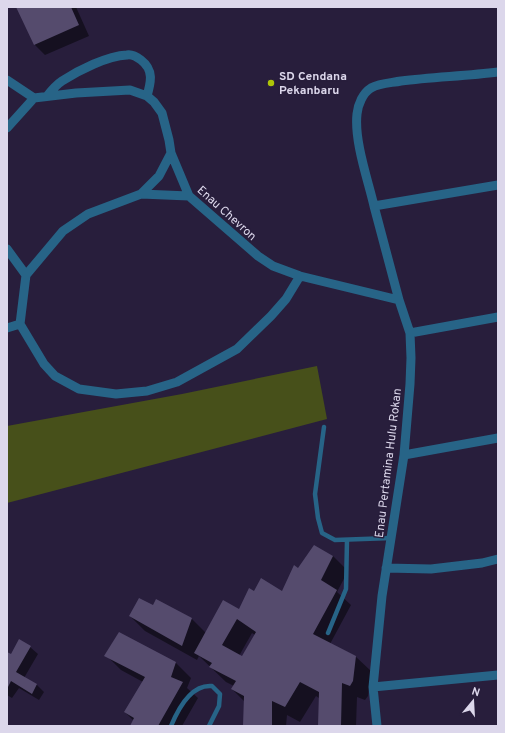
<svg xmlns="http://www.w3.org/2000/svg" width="505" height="733" font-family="Overpass,sans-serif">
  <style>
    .forest { fill: #47501a }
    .shadow { fill: #0007; fill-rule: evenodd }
    .building { fill: #554b6d; fill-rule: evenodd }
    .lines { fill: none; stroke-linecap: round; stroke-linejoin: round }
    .service { stroke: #276487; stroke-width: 4.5 }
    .minor { stroke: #276487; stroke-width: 9 }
    .poi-dot { fill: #aec508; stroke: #281e3c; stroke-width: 1.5 }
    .labels { text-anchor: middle; stroke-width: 3; stroke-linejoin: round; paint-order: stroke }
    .poi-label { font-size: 12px; font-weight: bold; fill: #dcd7eb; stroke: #281e3c; text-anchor: start }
    .street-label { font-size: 12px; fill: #dcd7eb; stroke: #281e3c }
  </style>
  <rect width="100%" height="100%" fill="#281e3c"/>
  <path class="forest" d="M 317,366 L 327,419 L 7,503 L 7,426 L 182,394 Z"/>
  <path class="shadow" d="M 17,7 L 76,7 L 89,36 L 45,55 L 35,45 Z
    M 333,556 L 348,571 L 337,592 L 351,605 L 330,644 L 355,656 L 371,671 L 368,696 L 365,700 L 357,697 L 356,726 L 319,726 L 319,698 L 316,696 L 300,722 L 287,715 L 286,726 L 244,726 L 245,702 L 232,689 L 234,686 L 226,682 L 199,656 L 197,660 L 145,631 L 130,616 L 153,606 L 192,619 L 206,633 L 239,610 L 254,592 L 282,592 L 299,569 ZM 252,633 L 255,635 L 242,657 L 239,656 Z
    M 30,647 L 38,654 L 24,678 L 37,685 L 44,692 L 39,700 L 19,688 L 12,698 L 7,695 L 7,662 Z
    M 106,655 L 176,663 L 191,678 L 187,688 L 198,698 L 182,726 L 131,726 L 134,721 L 125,712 L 143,682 L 121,670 Z"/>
  <path class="building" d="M 16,7 L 71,7 L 79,25 L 34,45 Z
    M 314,545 L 333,556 L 321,580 L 337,590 L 313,634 L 356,656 L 353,681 L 350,686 L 342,683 L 341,726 L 318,726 L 319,692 L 300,682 L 285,707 L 272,701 L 272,726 L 243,726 L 244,696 L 231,689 L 236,681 L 209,667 L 212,663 L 194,653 L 223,600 L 239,609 L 249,588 L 254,591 L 261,578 L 282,591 L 294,565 L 298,568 ZM 237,619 L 256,632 L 242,656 L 222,645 Z
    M 139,598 L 153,605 L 156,599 L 192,618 L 182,646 L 129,616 Z
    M 119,632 L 176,662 L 171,677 L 183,682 L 158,726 L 130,726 L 134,718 L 124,712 L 145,677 L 104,656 Z
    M 19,639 L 31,646 L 16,672 L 37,684 L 32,694 L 11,681 L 7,689 L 7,652 L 11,654 Z"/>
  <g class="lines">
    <path class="service" d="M 324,427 L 315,494 L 318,518 L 322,533 L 335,540 L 391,538
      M 328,633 L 346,589 L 347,540
      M 171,726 C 178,709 191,684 212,686 L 220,694 L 219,706 L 209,726"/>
    <path class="minor" d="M 498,72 C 466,76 433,77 401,81 C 391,83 380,83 371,88 C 363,93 358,104 357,114 C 354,141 368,180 374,206 L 498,185
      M 7,80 L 34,98 L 76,93 L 130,90 L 147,96 L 154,102 L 162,113 L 169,140 L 171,153 L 189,196 L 258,256 L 273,266 L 300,276 L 399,300
      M 47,96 C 51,91 56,85 62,81 C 79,70 107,56 127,55 C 132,54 137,57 141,60 C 154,70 151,82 147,96
      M 7,128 L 34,98
      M 171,153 L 159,176 L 141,194 L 88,214 L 63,231 L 26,275 L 20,324 L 44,364 L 55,376 L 79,389 L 116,394 L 147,391 L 177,382 L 237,349 L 271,316 L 286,299 L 300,276
      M 141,194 L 189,196
      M 374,206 L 399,300 L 410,333 L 411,358 L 410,384 L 404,455 L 382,596 L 373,687 L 377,726
      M 7,249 L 26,275
      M 7,328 L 20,324
      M 410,333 L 498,317
      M 404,455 L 498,438
      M 386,568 L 431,569 L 482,563 L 498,559
      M 373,687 L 498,675"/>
  </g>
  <circle class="poi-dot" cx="271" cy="83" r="4"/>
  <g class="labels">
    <g class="poi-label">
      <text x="279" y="80">SD Cendana<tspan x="279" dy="14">Pekanbaru</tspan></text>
    </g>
    <g class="street-label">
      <text transform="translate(227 213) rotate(42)" y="4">Enau Chevron</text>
      <text transform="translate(388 463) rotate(-83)" y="4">Enau Pertamina Hulu Rokan</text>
    </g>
  </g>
  <rect width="505" height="733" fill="none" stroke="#dcd7eb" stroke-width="16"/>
  <g transform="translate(473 701) rotate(18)" stroke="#281e3c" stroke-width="3" paint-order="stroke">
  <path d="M0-3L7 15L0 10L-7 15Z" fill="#dcd7eb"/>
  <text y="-6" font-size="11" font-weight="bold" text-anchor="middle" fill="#dcd7eb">N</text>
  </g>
</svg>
